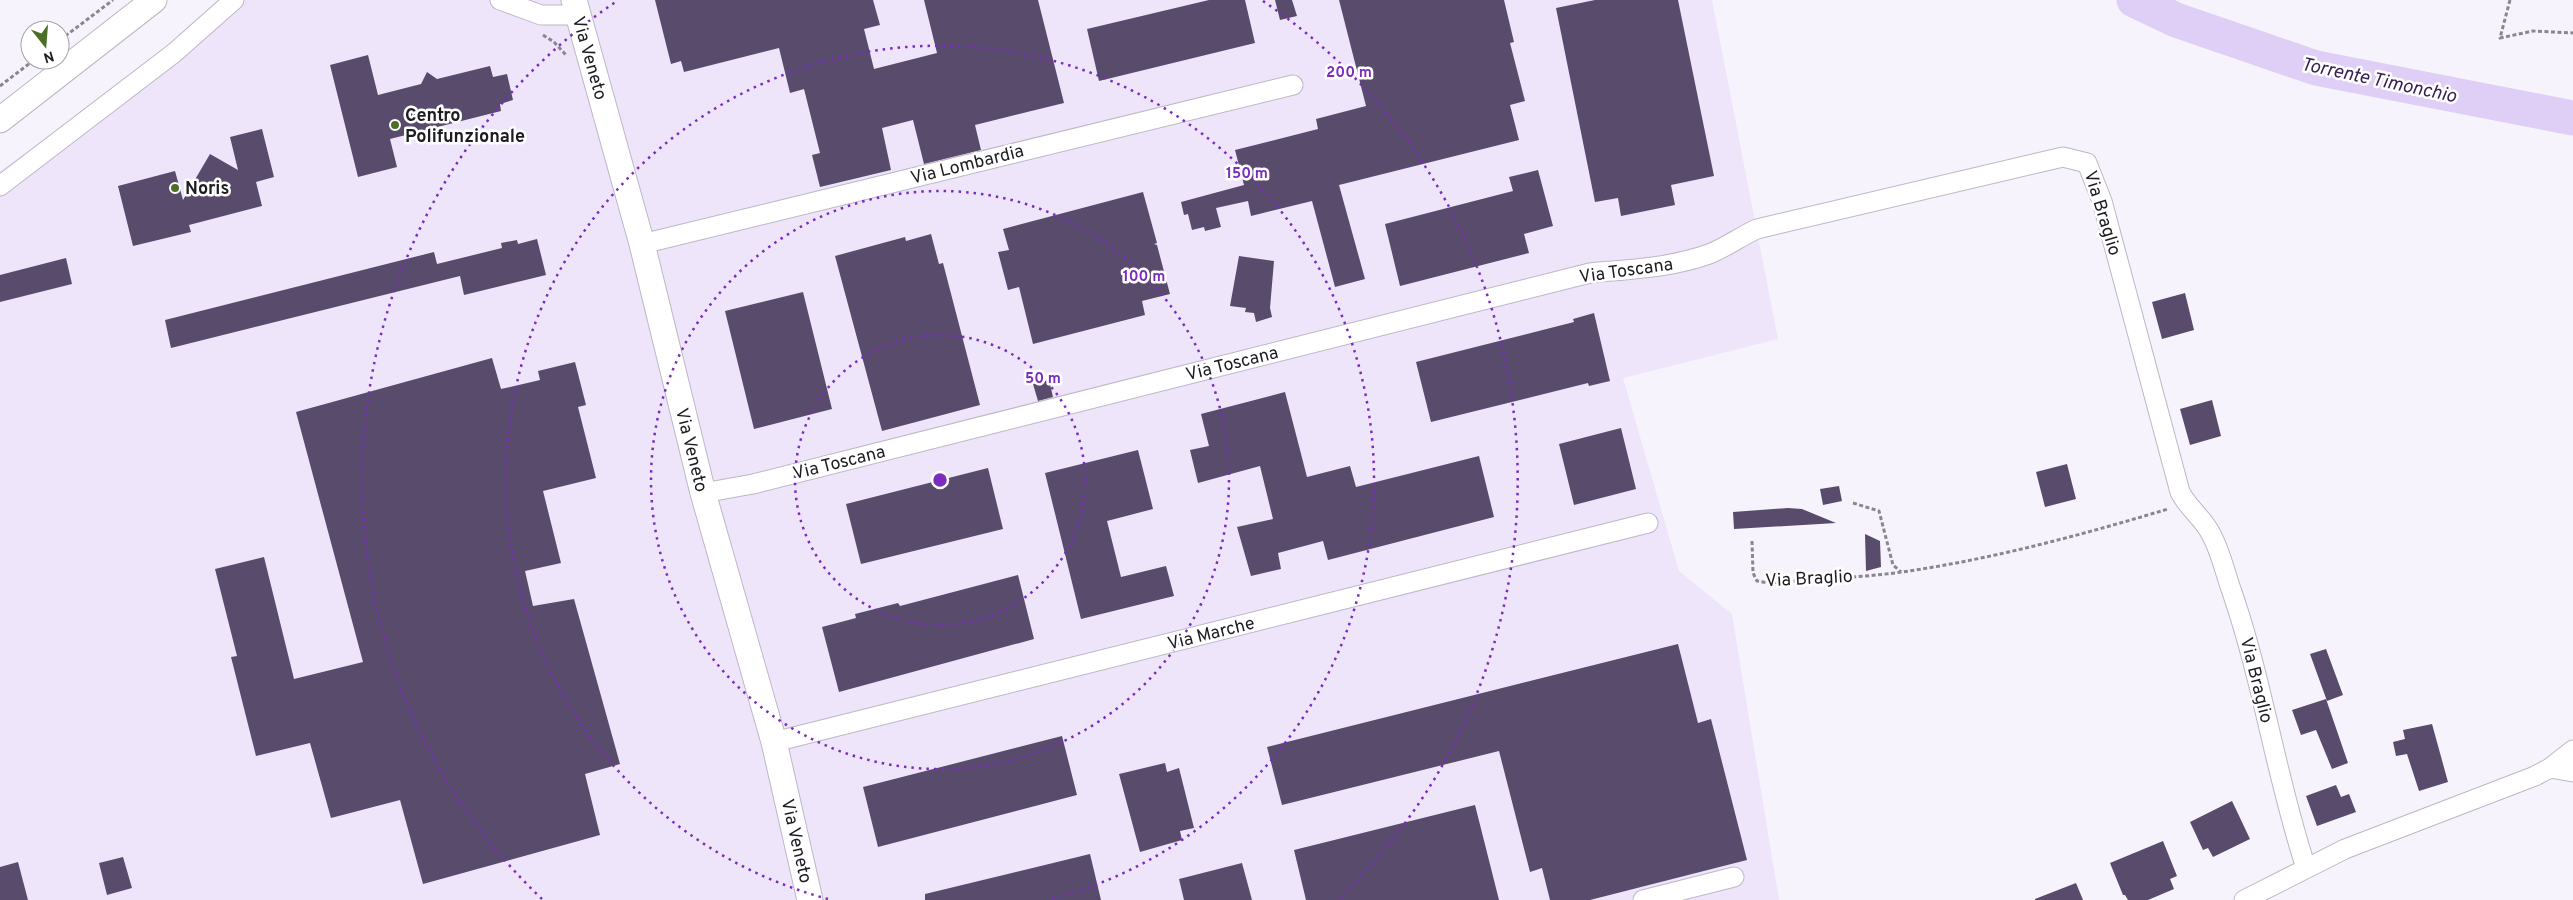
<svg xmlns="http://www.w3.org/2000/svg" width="2573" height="900" font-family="Overpass,sans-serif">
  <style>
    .built { fill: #eee5fb }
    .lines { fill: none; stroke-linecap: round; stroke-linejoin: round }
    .river { stroke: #dfcff6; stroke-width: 35 }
    .building { fill: #594b6c }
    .minor-casing { stroke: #bdb7c6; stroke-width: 21 }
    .major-casing { stroke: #bdb7c6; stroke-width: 27 }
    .path { stroke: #89868e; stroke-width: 3; stroke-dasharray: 4 2.5; stroke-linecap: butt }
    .minor { stroke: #fff; stroke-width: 19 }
    .major { stroke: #fff; stroke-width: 25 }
    .ring { fill: none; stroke: #7b2cbf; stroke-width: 2.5; stroke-dasharray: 2.5 5 }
    .poi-dot { fill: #4c6f27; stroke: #fff; stroke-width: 2 }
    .labels { text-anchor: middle; stroke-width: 5; stroke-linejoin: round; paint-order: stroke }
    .street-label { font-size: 18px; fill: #1e1b21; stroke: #fff }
    .poi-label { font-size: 18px; font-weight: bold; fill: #1e1b21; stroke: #fff; text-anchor: start }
    .water-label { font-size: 19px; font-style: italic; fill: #392253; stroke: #fff }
    .centre { fill: #7b2cbf; stroke: #fff; stroke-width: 2.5 }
    .ring-label { font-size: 15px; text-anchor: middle; font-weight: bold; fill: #7b2cbf; stroke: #fff; stroke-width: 5; stroke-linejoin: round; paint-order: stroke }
  </style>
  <rect width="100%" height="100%" fill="#f7f3fd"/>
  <path class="built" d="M 237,0 L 1712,0 L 1778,339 L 1623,378 L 1679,571 L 1732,614 L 1779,900 L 0,900 L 0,171 Z"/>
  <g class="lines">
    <path class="river" d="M 2134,0 L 2176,20 L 2316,68 L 2573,118"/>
  </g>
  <path class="building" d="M 655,0 L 873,0 L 880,25 L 864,29 L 874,69 L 937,53 L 924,0 L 1038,0 L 1064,103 L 975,125 L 981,150 L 924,164 L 913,120 L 882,128 L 891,170 L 820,187 L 812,155 L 820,153 L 804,89 L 790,93 L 779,48 L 684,72 L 681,61 L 671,64 Z
    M 1209,0 L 1245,0 L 1255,43 L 1099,81 L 1087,29 Z
    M 1275,0 L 1292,0 L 1297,16 L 1280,20 Z
    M 1339,0 L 1504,0 L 1514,42 L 1510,43 L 1525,101 L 1510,105 L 1519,140 L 1339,185 L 1365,279 L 1335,287 L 1312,201 L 1251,216 L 1248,201 L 1216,208 L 1221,227 L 1205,231 L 1204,227 L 1192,230 L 1188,214 L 1184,215 L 1181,202 L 1244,185 L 1235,150 L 1318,129 L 1316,119 L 1366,106 Z
    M 1595,0 L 1678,0 L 1714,176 L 1671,185 L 1675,205 L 1621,216 L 1618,198 L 1595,202 L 1556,8 Z
    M 368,55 L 378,95 L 421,84 L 427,72 L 437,79 L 490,66 L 493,77 L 507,74 L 513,100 L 500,104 L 501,111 L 390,139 L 397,167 L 358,177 L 330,65 Z
    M 262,129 L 274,177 L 256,182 L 262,206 L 189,225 L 191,232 L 133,246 L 118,186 L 175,171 L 183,200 L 210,154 L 238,170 L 230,137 Z
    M 1538,170 L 1553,226 L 1524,234 L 1529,253 L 1400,286 L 1385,224 L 1513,191 L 1509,177 Z
    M 1143,192 L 1157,243 L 1154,244 L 1157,245 L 1170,294 L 1142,301 L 1145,315 L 1033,344 L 1019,287 L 1008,290 L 998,252 L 1009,250 L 1003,229 Z
    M 931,234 L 939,264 L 943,263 L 980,405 L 882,431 L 835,256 L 905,237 L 906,241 Z
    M 537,239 L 546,275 L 464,295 L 460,276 L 171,348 L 165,320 L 434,252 L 437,264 L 502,248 L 501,243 L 517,240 L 518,244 Z
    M 1239,256 L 1274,261 L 1270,308 L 1272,317 L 1256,322 L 1254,313 L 1245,312 L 1246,308 L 1230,306 Z
    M 66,258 L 72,284 L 0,302 L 0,275 Z
    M 803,292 L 832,409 L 754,429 L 725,311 Z
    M 2185,293 L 2194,330 L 2162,339 L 2152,302 Z
    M 1594,313 L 1610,381 L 1589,386 L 1588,383 L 1431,422 L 1416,362 L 1574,322 L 1573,319 Z
    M 492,358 L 501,389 L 540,380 L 538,371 L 575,362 L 586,405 L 578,407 L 596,478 L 543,491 L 561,563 L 525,571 L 533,606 L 574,599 L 620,764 L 585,774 L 600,835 L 423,884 L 400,800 L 331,818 L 310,743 L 256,756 L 231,657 L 237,656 L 215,569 L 264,557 L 294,679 L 363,662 L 296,412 Z
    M 1049,380 L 1053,397 L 1038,401 L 1033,384 Z
    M 1285,392 L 1307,477 L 1350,466 L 1356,487 L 1479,456 L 1494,517 L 1328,560 L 1323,541 L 1278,553 L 1281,569 L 1251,576 L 1237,527 L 1273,519 L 1260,466 L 1198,483 L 1190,450 L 1209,446 L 1201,414 Z
    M 2212,400 L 2221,436 L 2190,445 L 2180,409 Z
    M 1621,428 L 1636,489 L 1574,505 L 1559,444 Z
    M 1138,450 L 1153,509 L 1107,521 L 1121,577 L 1166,566 L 1174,596 L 1081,619 L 1045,473 Z
    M 2067,464 L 2076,499 L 2045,507 L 2036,472 Z
    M 988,468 L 1003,529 L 861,564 L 846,504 Z
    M 1839,486 L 1842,501 L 1823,505 L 1820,489 Z
    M 1788,508 L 1802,509 L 1836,523 L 1734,529 L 1733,512 Z
    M 1865,534 L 1880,541 L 1881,567 L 1866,571 Z
    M 1018,575 L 1034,639 L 839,692 L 822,627 L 856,618 L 855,614 L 898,603 L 900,606 Z
    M 1678,644 L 1698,723 L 1711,719 L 1747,860 L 1590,900 L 1550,900 L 1542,868 L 1530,872 L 1499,751 L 1282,805 L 1267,747 Z
    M 2326,649 L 2343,695 L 2327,701 L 2310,654 Z
    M 2326,699 L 2348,763 L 2332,769 L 2316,730 L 2301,735 L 2292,710 Z
    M 2432,724 L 2448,782 L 2419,791 L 2407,754 L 2396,756 L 2393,742 L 2405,739 L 2403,730 Z
    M 1062,736 L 1077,795 L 878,847 L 863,787 Z
    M 1165,763 L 1167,772 L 1179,768 L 1194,828 L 1180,831 L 1182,840 L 1140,852 L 1119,774 Z
    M 2336,785 L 2341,797 L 2349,794 L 2356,812 L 2317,826 L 2306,796 Z
    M 2232,801 L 2250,839 L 2213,857 L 2208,848 L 2203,850 L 2190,822 Z
    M 1475,805 L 1499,900 L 1306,900 L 1294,850 Z
    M 2163,841 L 2177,876 L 2170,879 L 2174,889 L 2148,900 L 2128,900 L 2125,895 L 2123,895 L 2110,863 Z
    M 1090,854 L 1101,900 L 925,900 L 925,894 Z
    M 123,857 L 132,888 L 107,895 L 99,863 Z
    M 18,862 L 28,900 L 0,900 L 0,867 Z
    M 1242,863 L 1252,900 L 1184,900 L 1179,879 Z
    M 2076,883 L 2083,900 L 2035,900 L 2035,899 Z"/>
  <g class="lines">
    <defs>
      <path id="minor" d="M 500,0 L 541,15 L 577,15
        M 0,186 L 174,53 L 234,0
        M 642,244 L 1293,85
        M 703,493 L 753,484 L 1590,273 C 1631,269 1670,268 1709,254 C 1725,248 1741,236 1757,229 L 2063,157 L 2087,163 L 2102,201 L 2180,492 C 2188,508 2203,518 2211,534 C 2221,552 2225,573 2232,592 C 2263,682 2276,777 2306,868
        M 774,742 L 1648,523
        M 2550,768 L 2573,772
        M 1643,900 L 1734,877
        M 2244,900 L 2345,849 L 2535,776 L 2550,768 L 2573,750"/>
      <path id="major" d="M 574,0 L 642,244 L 703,493 L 774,742 L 810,900
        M 0,120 L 154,0"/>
    </defs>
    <use href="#minor" class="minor-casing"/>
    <use href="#major" class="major-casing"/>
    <path class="path" d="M 2510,0 L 2500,38 L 2533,31 L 2573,33
      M 543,35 L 554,42 L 566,55
      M 60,40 L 113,0
      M 0,86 L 34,60
      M 1853,503 L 1879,511 L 1893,565 L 1901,572
      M 1752,541 L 1753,573 L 1757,581 L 1769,583 C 1813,579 1858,578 1902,572 C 1993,559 2081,535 2168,509"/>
    <use href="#minor" class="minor"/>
    <use href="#major" class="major"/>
  </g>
  <g class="ring">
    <circle cx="940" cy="480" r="145"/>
    <circle cx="940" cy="480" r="289"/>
    <path d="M828 899A434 434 0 1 1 1052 899"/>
    <path d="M542 899A578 578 0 0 1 617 1M1263 1A578 578 0 0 1 1338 899"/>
  </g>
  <g class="poi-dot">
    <circle cx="395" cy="125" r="5"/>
    <circle cx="175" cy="188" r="5"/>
  </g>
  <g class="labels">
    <g class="street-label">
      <text transform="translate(590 58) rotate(74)" y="6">Via Veneto</text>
      <text transform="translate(967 164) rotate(-14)" y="6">Via Lombardia</text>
      <text transform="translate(2103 213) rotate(73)" y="6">Via Braglio</text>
      <text transform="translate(1626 270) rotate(-8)" y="6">Via Toscana</text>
      <text transform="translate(1232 363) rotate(-14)" y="6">Via Toscana</text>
      <text transform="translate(692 450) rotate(76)" y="6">Via Veneto</text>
      <text transform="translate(839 462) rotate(-14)" y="6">Via Toscana</text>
      <text transform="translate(1809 578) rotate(-3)" y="6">Via Braglio</text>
      <text transform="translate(1211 633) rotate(-14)" y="6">Via Marche</text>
      <text transform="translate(2257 680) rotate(76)" y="6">Via Braglio</text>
      <text transform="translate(797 841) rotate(77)" y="6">Via Veneto</text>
    </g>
    <g class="poi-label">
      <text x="405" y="121">Centro<tspan x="405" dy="21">Polifunzionale</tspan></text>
      <text x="185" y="194">Noris</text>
    </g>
    <g class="water-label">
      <text transform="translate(2379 79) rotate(12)" y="7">Torrente Timonchio</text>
    </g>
  </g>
  <circle cx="940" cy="480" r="8" class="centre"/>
  <g class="ring-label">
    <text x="1349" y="77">200 m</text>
    <text x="1247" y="178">150 m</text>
    <text x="1144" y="281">100 m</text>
    <text x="1043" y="383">50 m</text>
  </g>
  <g transform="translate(45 45) rotate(163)"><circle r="24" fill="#ffffff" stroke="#a5a4a6"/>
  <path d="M0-4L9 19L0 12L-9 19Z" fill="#4c6f27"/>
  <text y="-8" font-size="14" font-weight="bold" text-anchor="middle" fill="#1e1b21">N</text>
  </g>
</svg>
